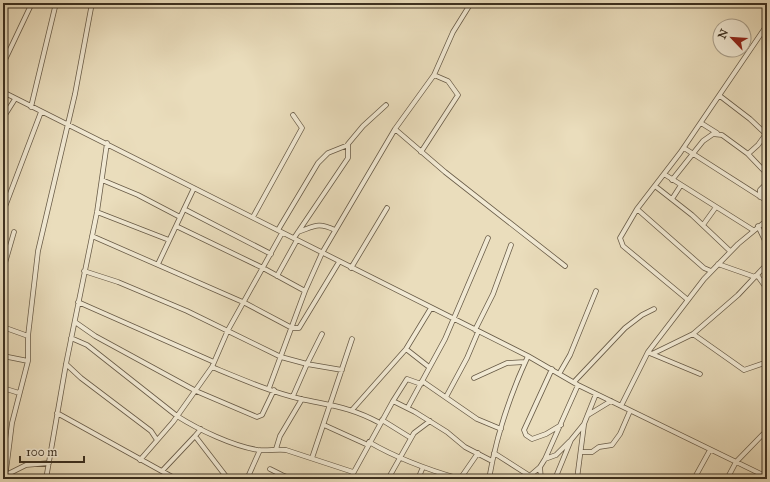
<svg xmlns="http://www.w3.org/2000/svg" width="770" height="482" font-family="'IM FELL Great Primer',serif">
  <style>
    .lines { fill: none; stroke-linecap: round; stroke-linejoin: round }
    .minor-casing { stroke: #685b47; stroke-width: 5.5 }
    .minor { stroke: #f1e9d3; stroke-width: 4 }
  </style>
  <rect width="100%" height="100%" fill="#eaddbc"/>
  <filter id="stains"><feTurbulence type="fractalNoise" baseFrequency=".005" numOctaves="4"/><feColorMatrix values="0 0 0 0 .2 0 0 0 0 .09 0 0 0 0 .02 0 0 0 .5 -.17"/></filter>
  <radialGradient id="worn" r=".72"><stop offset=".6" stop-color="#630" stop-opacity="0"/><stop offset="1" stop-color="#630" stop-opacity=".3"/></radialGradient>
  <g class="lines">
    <defs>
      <path id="minor" d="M 3,64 L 32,3
        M 3,92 L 528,356 L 578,385 L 767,477
        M 720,96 L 750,119 L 767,135
        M 31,107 L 56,3
        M 3,118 L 15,99
        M 701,123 L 717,133
        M 395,129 L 445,172 L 565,266
        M 684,148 L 767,201
        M 421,152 L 458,95 L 448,81 L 434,75
        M 664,174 L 753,230
        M 102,180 L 138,195 L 180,217
        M 672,180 L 703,141 L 713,134 L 722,135 L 748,154
        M 655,186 L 692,215 L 730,251
        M 760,197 L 760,190 L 766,184
        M 672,199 L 681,185
        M 765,200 L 765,185 L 767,174 L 748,154 L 758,145 L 766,134
        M 184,209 L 271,254
        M 637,209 L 704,268 L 711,271
        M 3,212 L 41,112
        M 97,212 L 169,240
        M 253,217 L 302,128 L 293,115
        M 765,221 L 767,203
        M 703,225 L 716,207
        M 176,226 L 263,268 L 305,291
        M 758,226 L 767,245
        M 278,230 L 318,163 L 328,153 L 348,145
        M 298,232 C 315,226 318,222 335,230
        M 92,236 L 245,303 L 292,328 L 299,328 L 339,262
        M 294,238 L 348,158 L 348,144 L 363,126 L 386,105
        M 158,264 L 194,188
        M 718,264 L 755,277
        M 351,268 L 387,208
        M 3,270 L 14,232
        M 84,271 L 118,282 L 187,311 L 281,357 L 307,364 L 293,396
        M 757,275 L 767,289
        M 277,276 L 297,240
        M 688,300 L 623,246 L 620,238 L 637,209 L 680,153 L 767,25
        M 78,302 L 214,362
        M 75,322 L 95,336 L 196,391 L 257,417 L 262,415 L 274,390
        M 3,327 L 28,336
        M 475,330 L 493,294 L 511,245
        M 322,334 L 307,364 L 342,370
        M 693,334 L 744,370 L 767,362
        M 71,338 L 87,345 L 177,416 C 199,430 233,446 258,450 C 267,451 277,449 286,450 L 353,472
        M 406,349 L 429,367
        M 648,352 L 652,354 L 693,334 L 738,295 L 767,264
        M 652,354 L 700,374
        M 3,356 L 28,361
        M 66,364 L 81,378 L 151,431 L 157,440
        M 212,367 C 241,379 271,392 301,399 C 333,406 350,407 380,423
        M 552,369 L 524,430 L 526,435 L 532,439 L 546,434 L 561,425
        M 559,374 L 570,355 L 596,291
        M 474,378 L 507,363 L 525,362
        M 422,381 L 477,419 L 501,429
        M 574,382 L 625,328 L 642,315 L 654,309
        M 3,388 L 19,393
        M 269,388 L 305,291 L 322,253 L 395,129 L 434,75 L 453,32 L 471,3
        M 446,397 L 467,358 L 478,332
        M 393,401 L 407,379 L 421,384
        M 621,406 L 648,352 L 704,279 L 738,244 L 767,220
        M 408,407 L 445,339 L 488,238
        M 352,410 L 406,349 L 431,308
        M 57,413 L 176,479
        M 588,415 L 611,401
        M 382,420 L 411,438
        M 324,425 L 368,445
        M 201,429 L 195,436 L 228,479
        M 369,442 C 398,459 429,470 460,479 L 478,453
        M 276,449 L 280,436 L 302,399
        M 582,452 L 592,452 L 599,447 L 612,445 L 620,434 L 630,411
        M 494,453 L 530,476 L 539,479
        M 312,458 L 352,339
        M 545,459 L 556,455 L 570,441
        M 140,460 L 173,422 L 212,367 L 228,330 L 282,233
        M 540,467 L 541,479
        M 270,469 L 282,475
        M 162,471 L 195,436
        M 6,475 L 26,465 L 49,463
        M 5,479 L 12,423 L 28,361 L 28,336 L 38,251 L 75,94 L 92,3
        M 46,479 L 66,364 L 97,212 L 107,143
        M 247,479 L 260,450
        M 280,479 L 282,475 L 292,479
        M 350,479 L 393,401 L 415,412 L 447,432 L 465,447 L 492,461
        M 388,479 L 414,433 L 430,421
        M 418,479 L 423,467
        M 489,479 C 496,437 510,395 528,356
        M 526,479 L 540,467 L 545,459 L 578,385
        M 555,479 L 571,440 L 584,424 L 596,394
        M 577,479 L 584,425
        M 694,479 L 710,450
        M 727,479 L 736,462 L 767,430"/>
    </defs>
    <use href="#minor" class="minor-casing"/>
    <use href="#minor" class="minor"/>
  </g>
  <rect width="770" height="482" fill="none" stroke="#eaddbc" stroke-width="16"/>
  <rect x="4" y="4" width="762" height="474" fill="none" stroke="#3c3020" stroke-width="2"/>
  <rect x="8" y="8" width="754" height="466" fill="none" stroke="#3c3020"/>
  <g transform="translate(732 38) rotate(295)"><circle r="19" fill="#f1e9d3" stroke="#a99f8b"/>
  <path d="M0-3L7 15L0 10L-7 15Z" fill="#8f2418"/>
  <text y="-6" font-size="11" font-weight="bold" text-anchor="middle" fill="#3c3020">N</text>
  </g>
  <path d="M20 456v6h64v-6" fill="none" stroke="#3c3020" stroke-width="2"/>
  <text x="26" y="456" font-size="12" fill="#3c3020" stroke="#f1e9d3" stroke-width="3" paint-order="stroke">100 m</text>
  <rect width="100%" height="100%" filter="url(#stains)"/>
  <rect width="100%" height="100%" fill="url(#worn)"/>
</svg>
